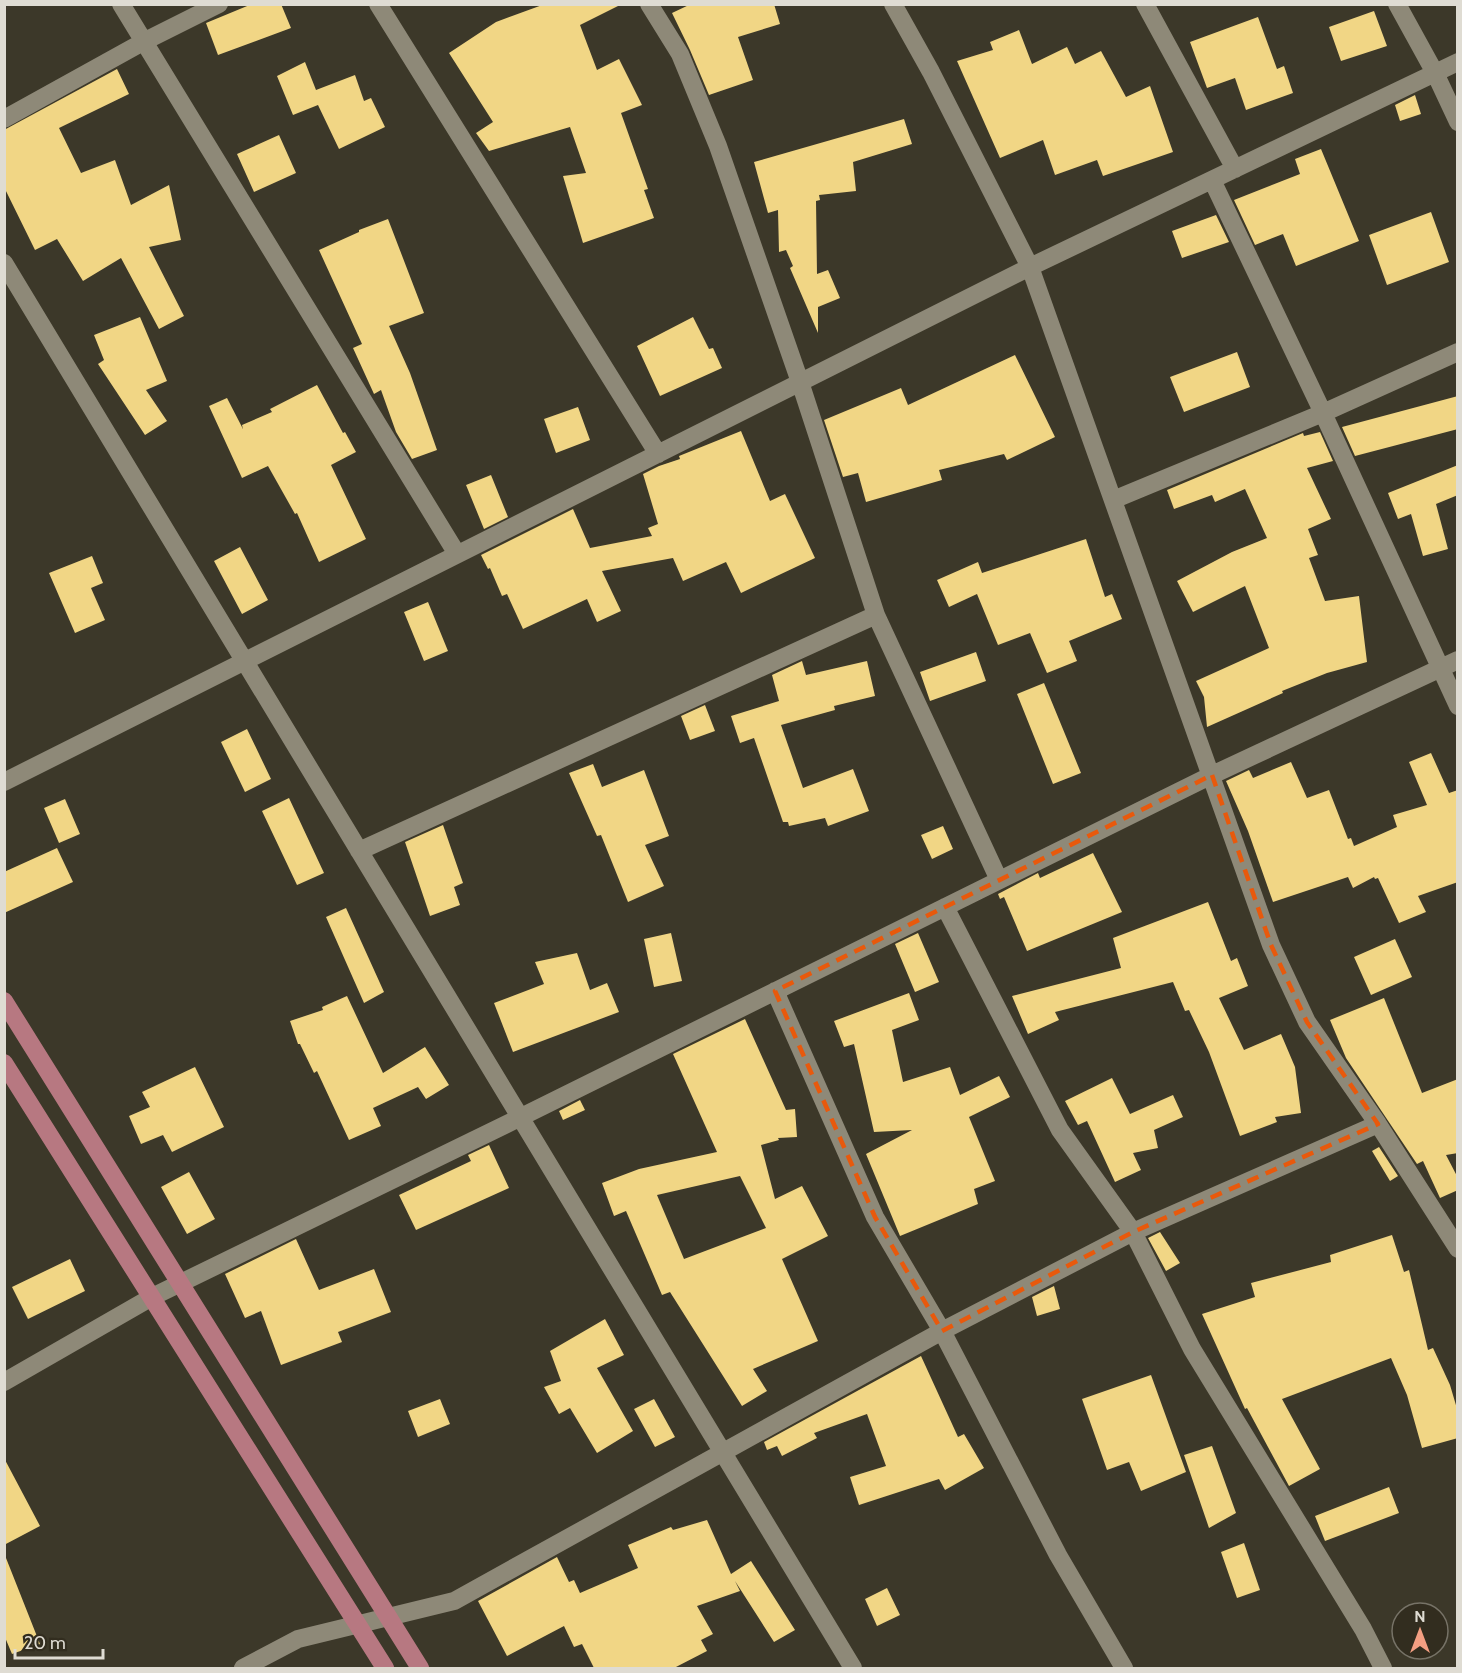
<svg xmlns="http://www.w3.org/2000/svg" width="1462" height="1673" font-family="Cabin,sans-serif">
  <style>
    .building { fill: #f1d685; fill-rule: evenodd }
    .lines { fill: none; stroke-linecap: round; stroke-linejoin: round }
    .minor { stroke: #8e8978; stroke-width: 18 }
    .major { stroke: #b77881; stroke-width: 18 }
    .marked { fill: none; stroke: #e8590c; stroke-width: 4.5; stroke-dasharray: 12 8; stroke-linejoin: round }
  </style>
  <rect width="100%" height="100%" fill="#3c3829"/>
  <path class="building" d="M 252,4 L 281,4 L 291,28 L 218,55 L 206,23 Z
    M 545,4 L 622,4 L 580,25 L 597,70 L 619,59 L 642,105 L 621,113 L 648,189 L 644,190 L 654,218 L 583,243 L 563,176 L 586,173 L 570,127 L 489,151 L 476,133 L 493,122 L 449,53 L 496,22 Z
    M 691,4 L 774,4 L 780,24 L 738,37 L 753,80 L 709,95 L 690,50 L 672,13 Z
    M 1374,11 L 1387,46 L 1341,61 L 1329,27 Z
    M 1258,17 L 1277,69 L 1284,66 L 1293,93 L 1246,110 L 1235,78 L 1207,88 L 1190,42 Z
    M 1019,30 L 1032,64 L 1067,47 L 1075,64 L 1101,51 L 1126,97 L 1150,86 L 1173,152 L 1103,176 L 1097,160 L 1055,175 L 1043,140 L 1000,158 L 957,61 L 993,50 L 990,42 Z
    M 305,62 L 316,90 L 355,75 L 364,101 L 371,98 L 385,127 L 339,149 L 318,105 L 293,115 L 277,76 Z
    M 117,69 L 129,94 L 59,128 L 81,173 L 115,160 L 131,205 L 169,185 L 181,240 L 149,247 L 184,316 L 159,329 L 121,258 L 83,281 L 57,239 L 35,250 L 4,187 L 4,130 Z
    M 1415,95 L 1421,114 L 1400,121 L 1395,105 Z
    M 904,119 L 912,144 L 853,162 L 856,191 L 819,195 L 820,200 L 816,201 L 817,274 L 828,270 L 840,298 L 818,307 L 818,333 L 790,268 L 793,266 L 786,250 L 779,252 L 778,210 L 768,213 L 754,162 Z
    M 279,135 L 296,173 L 254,192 L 237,154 Z
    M 1321,149 L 1359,241 L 1296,266 L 1283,234 L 1255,245 L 1234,200 L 1300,174 L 1295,159 Z
    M 1431,212 L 1449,262 L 1387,285 L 1369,235 Z
    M 1216,215 L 1229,242 L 1182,258 L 1172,231 Z
    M 388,219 L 424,313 L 389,326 L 410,373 L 437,450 L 412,459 L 396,432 L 381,390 L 374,394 L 353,348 L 362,344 L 319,250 L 359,232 L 359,230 Z
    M 140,317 L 167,381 L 146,390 L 167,421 L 145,435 L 98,364 L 104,360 L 94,335 Z
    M 693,317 L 709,349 L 713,348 L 722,368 L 660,396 L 637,346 Z
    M 1237,352 L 1250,387 L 1184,412 L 1170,377 Z
    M 1015,355 L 1055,437 L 1007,460 L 1004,454 L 939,470 L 942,480 L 866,502 L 858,473 L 843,477 L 824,420 L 901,388 L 908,405 Z
    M 317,385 L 343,433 L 345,432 L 356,452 L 331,465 L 366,539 L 319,562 L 297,513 L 295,514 L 268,466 L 242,478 L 209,406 L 227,398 L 243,429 L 242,425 L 272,412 L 270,409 Z
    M 1458,396 L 1458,429 L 1355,456 L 1342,427 Z
    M 578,407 L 590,440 L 556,453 L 544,419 Z
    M 741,431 L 770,501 L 785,494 L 815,558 L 741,593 L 726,562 L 683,581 L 673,558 L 602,571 L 621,611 L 597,622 L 587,599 L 523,629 L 507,594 L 502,596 L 490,568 L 488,569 L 481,555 L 573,509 L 590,548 L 652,536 L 648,528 L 658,524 L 643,474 L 659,466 L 680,459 L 679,456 Z
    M 1320,432 L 1333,461 L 1307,468 L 1331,519 L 1308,529 L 1318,555 L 1309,558 L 1325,601 L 1359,596 L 1367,662 L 1327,673 L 1282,691 L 1283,693 L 1207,727 L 1204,697 L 1196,681 L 1269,648 L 1245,586 L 1193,612 L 1177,581 L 1232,552 L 1267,538 L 1245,489 L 1215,502 L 1212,495 L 1174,509 L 1167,490 L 1303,433 L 1304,436 Z
    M 1458,465 L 1458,495 L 1436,504 L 1448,549 L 1423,556 L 1411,514 L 1398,519 L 1388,493 Z
    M 491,475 L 508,517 L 484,529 L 466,485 Z
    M 1086,539 L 1105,597 L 1112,594 L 1122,619 L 1069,641 L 1077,661 L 1047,673 L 1030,633 L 998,645 L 977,594 L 949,607 L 937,580 L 978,562 L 982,573 Z
    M 240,547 L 268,600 L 242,614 L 214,561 Z
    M 92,556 L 103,583 L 91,588 L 105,620 L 75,633 L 49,573 Z
    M 428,602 L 448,651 L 424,661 L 404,612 Z
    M 976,652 L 986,681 L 930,701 L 920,672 Z
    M 802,661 L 806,675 L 867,661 L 875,696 L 834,706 L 835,710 L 781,725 L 803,788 L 853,769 L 869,811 L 828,826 L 825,818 L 789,826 L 788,822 L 783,822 L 754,738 L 740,743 L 731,716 L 779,701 L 772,675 Z
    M 1044,683 L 1081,773 L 1053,784 L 1017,694 Z
    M 705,705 L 715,731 L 690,740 L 681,716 Z
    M 247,729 L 271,779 L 245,792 L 221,742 Z
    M 1431,753 L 1449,793 L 1458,790 L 1458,882 L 1418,896 L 1426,912 L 1399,923 L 1378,878 L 1375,879 L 1374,877 L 1353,888 L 1348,877 L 1273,902 L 1248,831 L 1226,781 L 1249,770 L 1253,778 L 1291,762 L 1307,798 L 1329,790 L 1348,839 L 1351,838 L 1354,846 L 1397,827 L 1393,815 L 1427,805 L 1409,762 Z
    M 593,764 L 602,787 L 644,770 L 669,836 L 645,845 L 664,886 L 628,902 L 601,835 L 597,836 L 569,773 Z
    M 289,798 L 324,873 L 297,885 L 262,811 Z
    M 65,799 L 80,834 L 59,843 L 44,808 Z
    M 443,825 L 463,883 L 454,887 L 460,905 L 430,916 L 405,842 Z
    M 943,826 L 953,849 L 932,859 L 921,835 Z
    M 57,848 L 73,882 L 4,913 L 4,872 Z
    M 1093,853 L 1122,912 L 1027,951 L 1004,897 L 1000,899 L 998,894 L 1038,873 L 1040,878 Z
    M 1208,902 L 1231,961 L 1237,958 L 1248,986 L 1219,998 L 1244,1050 L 1281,1034 L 1295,1067 L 1301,1113 L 1275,1117 L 1277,1122 L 1240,1136 L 1209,1052 L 1189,1010 L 1185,1011 L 1173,982 L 1055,1012 L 1059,1020 L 1028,1034 L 1012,996 L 1121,968 L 1113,938 Z
    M 346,908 L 384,992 L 364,1003 L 326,917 Z
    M 671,933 L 682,981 L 654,987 L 644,939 Z
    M 918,933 L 939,982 L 915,992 L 895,944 Z
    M 1395,939 L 1412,977 L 1371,995 L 1354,957 Z
    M 577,953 L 590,990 L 607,983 L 619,1012 L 513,1052 L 494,1003 L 544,984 L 535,962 Z
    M 909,993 L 919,1020 L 892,1030 L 903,1082 L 950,1067 L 960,1095 L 999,1076 L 1010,1097 L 969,1117 L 995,1181 L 974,1189 L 978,1204 L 900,1236 L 866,1154 L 912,1130 L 874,1132 L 854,1044 L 844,1047 L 834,1021 Z
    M 347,996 L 383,1073 L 425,1047 L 449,1085 L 426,1099 L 418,1087 L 373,1108 L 381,1126 L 349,1140 L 317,1071 L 314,1073 L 300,1044 L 298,1044 L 290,1021 L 323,1010 L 322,1007 Z
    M 1384,998 L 1422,1093 L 1458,1079 L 1458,1153 L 1446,1155 L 1458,1178 L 1458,1190 L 1440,1198 L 1423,1161 L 1417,1164 L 1346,1058 L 1330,1020 Z
    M 745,1019 L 786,1110 L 795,1109 L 797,1137 L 778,1138 L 779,1140 L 761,1145 L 775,1199 L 802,1186 L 828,1236 L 782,1259 L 818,1341 L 753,1369 L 767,1391 L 742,1406 L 670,1292 L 662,1295 L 626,1211 L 614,1216 L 602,1183 L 639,1169 L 717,1152 L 673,1054 ZM 740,1176 L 766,1228 L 684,1259 L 657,1195 Z
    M 195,1067 L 224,1127 L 172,1152 L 163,1135 L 141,1144 L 129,1116 L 150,1107 L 142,1092 Z
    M 1112,1078 L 1130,1114 L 1173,1095 L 1183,1117 L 1154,1130 L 1158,1148 L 1133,1153 L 1141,1170 L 1115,1182 L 1087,1121 L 1078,1125 L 1065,1101 Z
    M 580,1100 L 585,1110 L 563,1120 L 559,1111 Z
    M 489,1145 L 509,1188 L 416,1230 L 399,1195 L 471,1161 L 468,1155 Z
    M 1379,1147 L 1398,1176 L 1390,1181 L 1372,1151 Z
    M 189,1172 L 215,1219 L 187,1234 L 161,1187 Z
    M 1160,1232 L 1180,1263 L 1166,1271 L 1148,1238 Z
    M 1392,1235 L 1404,1272 L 1409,1270 L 1428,1350 L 1433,1348 L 1450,1385 L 1458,1412 L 1458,1438 L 1422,1448 L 1407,1395 L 1391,1358 L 1282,1399 L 1320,1469 L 1289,1486 L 1247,1408 L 1245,1409 L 1202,1314 L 1255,1297 L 1251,1283 L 1331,1262 L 1330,1255 Z
    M 296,1239 L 319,1290 L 374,1269 L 391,1312 L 338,1332 L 342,1342 L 281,1365 L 261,1311 L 245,1318 L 225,1274 Z
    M 70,1259 L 85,1291 L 28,1319 L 12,1287 Z
    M 1054,1286 L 1060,1309 L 1037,1316 L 1032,1297 Z
    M 605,1319 L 624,1355 L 597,1368 L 633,1431 L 597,1453 L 570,1408 L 559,1414 L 544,1387 L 561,1381 L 550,1351 Z
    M 921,1356 L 958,1437 L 964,1434 L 984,1468 L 945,1490 L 939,1479 L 859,1505 L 850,1477 L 886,1466 L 867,1414 L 814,1433 L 817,1438 L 782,1456 L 777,1446 L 767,1450 L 764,1442 Z
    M 1151,1375 L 1186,1472 L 1141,1491 L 1129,1462 L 1107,1470 L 1082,1399 Z
    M 440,1399 L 450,1424 L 418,1437 L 408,1411 Z
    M 654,1399 L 675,1437 L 655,1447 L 634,1409 Z
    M 1212,1446 L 1236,1513 L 1209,1528 L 1184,1455 Z
    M 4,1458 L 40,1526 L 4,1545 Z
    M 1389,1487 L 1399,1513 L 1325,1541 L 1315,1516 Z
    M 707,1520 L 731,1574 L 751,1561 L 795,1630 L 774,1642 L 735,1581 L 740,1591 L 697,1606 L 713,1634 L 701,1640 L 707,1651 L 674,1668 L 594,1668 L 582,1644 L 574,1647 L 564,1626 L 507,1656 L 478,1601 L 557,1557 L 569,1582 L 574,1580 L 580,1593 L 638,1568 L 628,1545 L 671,1527 L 673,1530 Z
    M 1244,1543 L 1260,1590 L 1237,1598 L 1221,1552 Z
    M 4,1558 L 6,1558 L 40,1644 L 12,1654 L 4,1635 Z
    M 887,1588 L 900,1615 L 877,1626 L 865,1599 Z"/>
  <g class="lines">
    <path class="minor" d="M 121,4 L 457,554
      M 378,4 L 658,454
      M 649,4 L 680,54 L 718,146 L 800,382 L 876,615 L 999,880
      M 893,4 L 931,72 L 1030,267 L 1271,945 L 1307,1022 L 1378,1124 L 1458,1249
      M 1145,4 L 1235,169
      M 1397,4 L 1435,73 L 1458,122
      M 4,119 L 143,42 L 219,4
      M 1212,180 L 1323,413 L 1458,706
      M 4,263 L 853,1668
      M 1113,500 L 1323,413 L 1458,352
      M 4,782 L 1030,267 L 1458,62
      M 359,851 L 876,615
      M 945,907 L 1060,1130 L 1133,1232 L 1192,1349 L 1363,1629 L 1383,1668
      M 775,991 L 875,1217 L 942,1331 L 1058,1555 L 1124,1668
      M 4,1382 L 152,1297 L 519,1118 L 1212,775 L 1458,660
      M 243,1668 L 298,1639 L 454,1601 L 942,1331 L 1133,1232 L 1378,1124"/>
    <path class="major" d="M 4,1001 L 420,1668
      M 4,1063 L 385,1668"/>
  </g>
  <path class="marked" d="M 1212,775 L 1271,945 L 1307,1022 L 1378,1124 L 1133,1232 L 942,1331 L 875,1217 L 775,991 Z"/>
  <rect width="1462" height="1673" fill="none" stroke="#dfdcd3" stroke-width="12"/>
  <g transform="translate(1420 1631)"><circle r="28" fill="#322d1f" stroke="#777367" stroke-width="1.5"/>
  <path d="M0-4.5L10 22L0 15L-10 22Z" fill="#f39f82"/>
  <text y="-9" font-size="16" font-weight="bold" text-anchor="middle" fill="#dfdcd3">N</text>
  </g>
  <path d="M15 1649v9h88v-9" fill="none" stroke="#dfdcd3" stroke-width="3"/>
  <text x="24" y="1649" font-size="18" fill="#dfdcd3" stroke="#322d1f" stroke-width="4.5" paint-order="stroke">20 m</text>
</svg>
